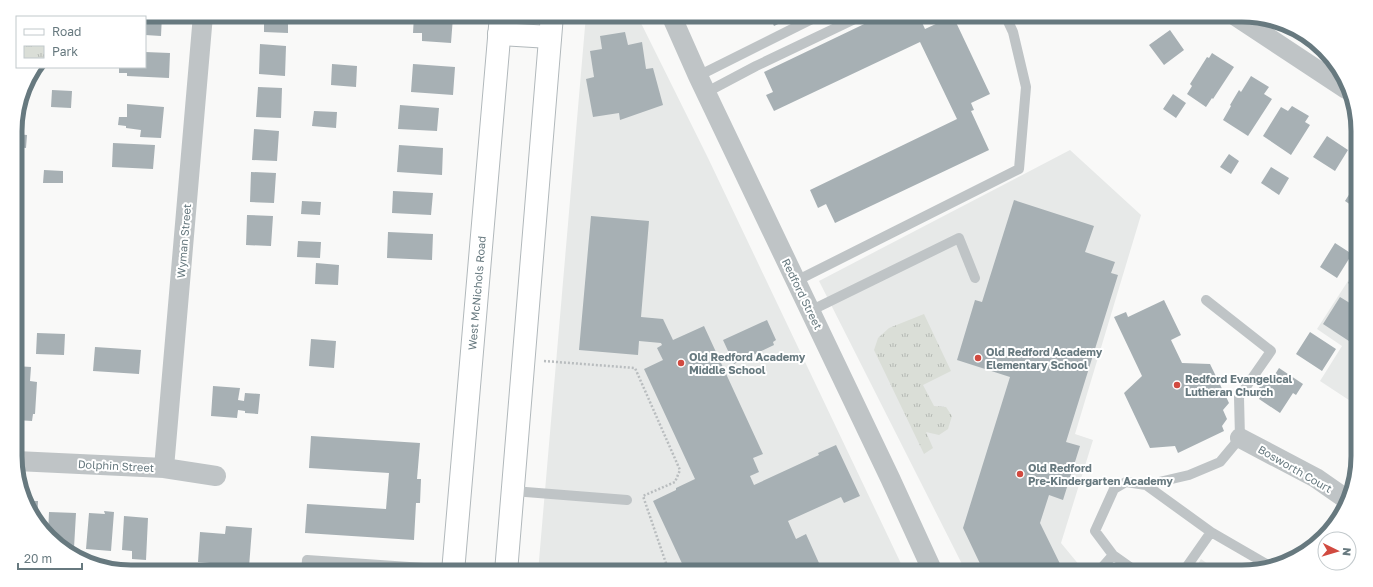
<svg xmlns="http://www.w3.org/2000/svg" width="1373" height="587" font-family="'Golos Text',sans-serif">
  <style>
    .built { fill: #e7e9e8 }
    .park { fill: url(#park-tufts) }
    .building { fill: #a7b0b4 }
    .lines { fill: none; stroke-linecap: round; stroke-linejoin: round }
    .secondary-casing { stroke: #b1b8bb; stroke-width: 24 }
    .path { stroke: #b9bdbf; stroke-width: 2.5; stroke-dasharray: 2 2; stroke-linecap: butt }
    .lane { stroke: #bfc4c6; stroke-width: 10 }
    .street { stroke: #bfc4c6; stroke-width: 20 }
    .secondary { stroke: #fff; stroke-width: 22 }
    .poi-dot { fill: #d14a40; stroke: #fff; stroke-width: 1.5 }
    .labels { text-anchor: middle; stroke-width: 4; stroke-linejoin: round; paint-order: stroke }
    .street-label { font-size: 11px; fill: #67797f; stroke: #fff }
    .poi-label { font-size: 11px; font-weight: bold; fill: #67797f; stroke: #fff; text-anchor: start }
    .rim { fill: none; stroke: #67797f; stroke-width: 5 }
  </style>
  <defs>
    <pattern id="park-tufts" width="24" height="20" patternUnits="userSpaceOnUse"><rect width="24" height="20" fill="#daded7"/><path d="M3 7l-1-3M5 7V3M7 7l1-3M15 17l-1-3M17 17v-4M19 17l1-3" fill="none" stroke="#b5b9b4"/></pattern>
  </defs>
  <rect width="100%" height="100%" fill="#f9f9f8"/>
  <path class="built" d="M 586,15 L 637,15 L 708,158 L 905,572 L 538,572 Z
    M 1070,150 L 1141,215 L 1075,434 L 1093,440 L 1061,543 L 1085,572 L 966,572 L 819,281 Z
    M 1357,267 L 1358,406 L 1320,381 L 1342,346 L 1317,329 Z
    M 1201,559 L 1219,572 L 1193,572 Z"/>
  <path class="park" d="M 924,314 L 951,371 L 923,385 L 934,406 L 946,407 L 952,416 L 948,429 L 939,435 L 926,432 L 933,448 L 924,454 L 874,350 L 878,338 L 889,328 Z"/>
  <path class="building" d="M 131,15 L 162,15 L 161,36 L 145,35 L 145,17 L 131,17 Z
    M 264,15 L 288,15 L 288,33 L 264,32 Z
    M 414,15 L 453,17 L 451,43 L 422,41 L 422,33 L 413,33 Z
    M 724,15 L 742,15 L 728,22 Z
    M 769,15 L 797,15 L 774,26 Z
    M 883,15 L 909,15 L 911,20 L 919,16 L 925,29 L 953,16 L 990,94 L 971,103 L 974,110 L 971,111 L 989,150 L 835,223 L 826,204 L 818,208 L 810,190 L 957,119 L 920,42 L 774,111 L 766,95 L 773,92 L 764,72 Z
    M 1170,30 L 1184,50 L 1164,65 L 1149,45 Z
    M 625,32 L 628,45 L 642,42 L 646,69 L 653,68 L 663,105 L 620,120 L 619,113 L 593,117 L 586,79 L 594,77 L 590,51 L 602,49 L 600,36 Z
    M 260,44 L 286,46 L 285,76 L 259,74 Z
    M 145,52 L 170,53 L 169,78 L 127,76 L 127,73 L 119,73 L 119,67 L 145,67 Z
    M 1212,53 L 1234,67 L 1213,99 L 1212,98 L 1206,107 L 1187,94 L 1192,86 L 1190,84 L 1207,57 L 1209,58 Z
    M 332,64 L 357,66 L 356,87 L 331,85 Z
    M 413,64 L 455,67 L 453,95 L 411,92 Z
    M 1251,76 L 1269,87 L 1264,94 L 1272,99 L 1248,136 L 1223,120 L 1231,106 L 1230,105 L 1239,90 L 1241,92 Z
    M 258,87 L 282,88 L 281,118 L 256,117 Z
    M 52,90 L 72,91 L 71,108 L 51,107 Z
    M 1173,94 L 1186,103 L 1176,118 L 1163,109 Z
    M 127,104 L 164,107 L 161,138 L 140,137 L 141,130 L 126,128 L 126,126 L 118,125 L 119,117 L 127,117 Z
    M 400,105 L 439,108 L 437,131 L 398,129 Z
    M 1292,106 L 1309,116 L 1305,122 L 1310,125 L 1291,155 L 1263,136 L 1281,107 L 1288,111 Z
    M 314,111 L 337,112 L 336,128 L 312,126 Z
    M 254,129 L 279,131 L 277,161 L 252,160 Z
    M 15,134 L 27,135 L 26,148 L 15,147 Z
    M 1327,136 L 1348,150 L 1335,171 L 1313,157 Z
    M 113,143 L 155,145 L 153,169 L 112,167 Z
    M 399,145 L 443,148 L 442,175 L 397,172 Z
    M 1229,154 L 1239,161 L 1231,174 L 1220,167 Z
    M 1271,167 L 1289,178 L 1279,195 L 1261,183 Z
    M 44,170 L 63,171 L 63,183 L 43,183 Z
    M 251,172 L 276,173 L 274,203 L 250,202 Z
    M 1357,182 L 1357,209 L 1345,201 Z
    M 393,191 L 433,193 L 431,215 L 392,213 Z
    M 1014,200 L 1094,226 L 1085,252 L 1115,262 L 1111,273 L 1118,275 L 1066,442 L 1080,446 L 1063,500 L 1049,495 L 1040,523 L 1064,572 L 984,572 L 963,528 L 1010,377 L 957,360 L 975,300 L 982,302 Z
    M 302,201 L 321,202 L 320,215 L 301,214 Z
    M 247,215 L 273,216 L 271,246 L 246,245 Z
    M 591,216 L 649,221 L 641,317 L 663,319 L 673,340 L 704,326 L 763,454 L 753,458 L 759,472 L 750,476 L 754,485 L 819,455 L 818,453 L 836,445 L 860,496 L 844,503 L 841,497 L 788,521 L 796,539 L 806,534 L 823,572 L 766,572 L 765,570 L 761,572 L 686,572 L 653,501 L 676,490 L 676,488 L 695,479 L 644,369 L 663,360 L 657,348 L 662,345 L 661,343 L 639,341 L 638,355 L 579,350 Z
    M 388,232 L 433,234 L 432,260 L 387,258 Z
    M 298,241 L 321,242 L 320,258 L 297,257 Z
    M 1335,243 L 1352,254 L 1337,278 L 1320,267 Z
    M 316,263 L 339,265 L 338,285 L 315,284 Z
    M 1357,269 L 1357,289 L 1348,283 Z
    M 1340,297 L 1358,308 L 1358,347 L 1323,324 Z
    M 1164,300 L 1181,335 L 1171,340 L 1182,363 L 1210,364 L 1229,403 L 1223,410 L 1227,419 L 1222,426 L 1224,431 L 1178,453 L 1175,446 L 1150,448 L 1124,393 L 1142,376 L 1114,317 L 1126,312 L 1128,317 Z
    M 767,320 L 776,340 L 773,342 L 774,345 L 734,364 L 723,340 Z
    M 1310,332 L 1336,349 L 1322,371 L 1296,354 Z
    M 37,333 L 65,334 L 64,355 L 36,354 Z
    M 311,339 L 336,341 L 334,368 L 309,366 Z
    M 95,347 L 141,350 L 139,374 L 93,371 Z
    M 16,366 L 31,367 L 30,381 L 37,382 L 35,414 L 33,414 L 32,421 L 16,420 Z
    M 1279,368 L 1303,384 L 1296,395 L 1293,393 L 1280,413 L 1259,399 L 1260,397 L 1255,394 L 1265,379 L 1270,382 Z
    M 213,386 L 240,388 L 238,400 L 244,401 L 245,393 L 260,394 L 258,414 L 245,413 L 245,411 L 238,410 L 237,418 L 211,416 Z
    M 311,436 L 420,443 L 417,479 L 421,479 L 420,503 L 416,503 L 414,540 L 305,533 L 307,504 L 386,509 L 389,473 L 309,468 Z
    M 28,501 L 38,501 L 37,522 L 30,504 Z
    M 104,511 L 114,512 L 111,551 L 86,549 L 89,513 L 105,514 Z
    M 49,512 L 76,513 L 74,548 L 66,548 L 48,534 Z
    M 124,516 L 148,518 L 146,560 L 132,559 L 132,551 L 122,550 Z
    M 226,526 L 252,528 L 249,567 L 239,566 L 238,572 L 221,572 L 222,564 L 198,562 L 200,532 L 225,534 Z"/>
  <g class="lines">
    <defs>
      <g id="secondary">
        <path d="M 499,34 L 550,37"/>
        <path id="s1" d="M 453,572 L 501,15"/>
        <path d="M 506,572 L 552,15"/>
      </g>
    </defs>
    <use href="#secondary" class="secondary-casing"/>
    <path class="path" d="M 544,361 L 635,368 L 680,470 L 675,482 L 643,496 L 669,572"/>
    <path class="lane" d="M 698,76 L 820,15
      M 705,93 L 756,66 L 863,15
      M 796,281 L 1019,169 L 1026,87 L 1013,32 L 1005,15
      M 810,311 L 959,238 L 975,278
      M 1146,485 L 1211,532 L 1268,565
      M 513,491 L 627,500
      M 1113,555 L 1137,572
      M 306,572 L 307,560 L 453,570
      M 1098,572 L 1113,555 L 1095,531 L 1114,489 L 1126,482 L 1146,485 L 1189,475 L 1220,462 L 1240,438 L 1239,397 L 1271,351 L 1206,300
      M 1183,572 L 1211,532"/>
    <path class="street" d="M 671,15 L 698,76 L 890,478 L 933,572
      M 1234,15 L 1346,89
      M 1240,438 L 1316,478 L 1349,501
      M 16,461 L 164,468 L 216,476
      M 164,468 L 203,15"/>
    <use href="#secondary" class="secondary"/>
  </g>
  <g class="poi-dot">
    <circle cx="978" cy="358" r="4"/>
    <circle cx="681" cy="363" r="4"/>
    <circle cx="1177" cy="385" r="4"/>
    <circle cx="1020" cy="474" r="4"/>
  </g>
  <g class="labels">
    <g class="street-label">
      <text transform="translate(184 241) rotate(-85)" y="4">Wyman Street</text>
      <text dy="4" stroke="none"><textPath href="#s1" startOffset="280">West McNichols Road</textPath></text>
      <text transform="translate(802 294) rotate(64)" y="4">Redford Street</text>
      <text transform="translate(116 466) rotate(3)" y="4">Dolphin Street</text>
      <text transform="translate(1295 469) rotate(30)" y="4">Bosworth Court</text>
    </g>
    <g class="poi-label">
      <text x="986" y="356">Old Redford Academy<tspan x="986" dy="13">Elementary School</tspan></text>
      <text x="689" y="361">Old Redford Academy<tspan x="689" dy="13">Middle School</tspan></text>
      <text x="1185" y="383">Redford Evangelical<tspan x="1185" dy="13">Lutheran Church</tspan></text>
      <text x="1028" y="472">Old Redford<tspan x="1028" dy="13">Pre-Kindergarten Academy</tspan></text>
    </g>
  </g>
  <path d="M0 0H1373V587H0ZM131 22H1242A109 109 0 0 1 1351 131V456A109 109 0 0 1 1242 565H131A109 109 0 0 1 22 456V131A109 109 0 0 1 131 22Z" fill="#fff" fill-rule="evenodd"/>
  <path class="rim" d="M131 22H1242A109 109 0 0 1 1351 131V456A109 109 0 0 1 1242 565H131A109 109 0 0 1 22 456V131A109 109 0 0 1 131 22Z"/>
  <rect x="16" y="16" width="130" height="52" fill="#ffffff" stroke="#c2c9cc"/>
  <rect x="24" y="29" width="20" height="6" fill="#ffffff" stroke="#c2c9cc"/>
  <text x="52" y="36" font-size="12" fill="#67797f">Road</text>
  <rect x="24" y="46" width="20" height="12" fill="url(#park-tufts)" stroke="#c2c9cc"/>
  <text x="52" y="56" font-size="12" fill="#67797f">Park</text>
  <g transform="translate(1337 551) rotate(95)"><circle r="19" fill="#ffffff" stroke="#c2c9cc"/>
  <path d="M0-3L7 15L0 10L-7 15Z" fill="#d14a40"/>
  <text y="-6" font-size="11" font-weight="bold" text-anchor="middle" fill="#67797f">N</text>
  </g>
  <path d="M18 563v6h64v-6" fill="none" stroke="#67797f" stroke-width="2"/>
  <text x="24" y="563" font-size="12" fill="#67797f" stroke="#ffffff" stroke-width="3" paint-order="stroke">20 m</text>
</svg>
